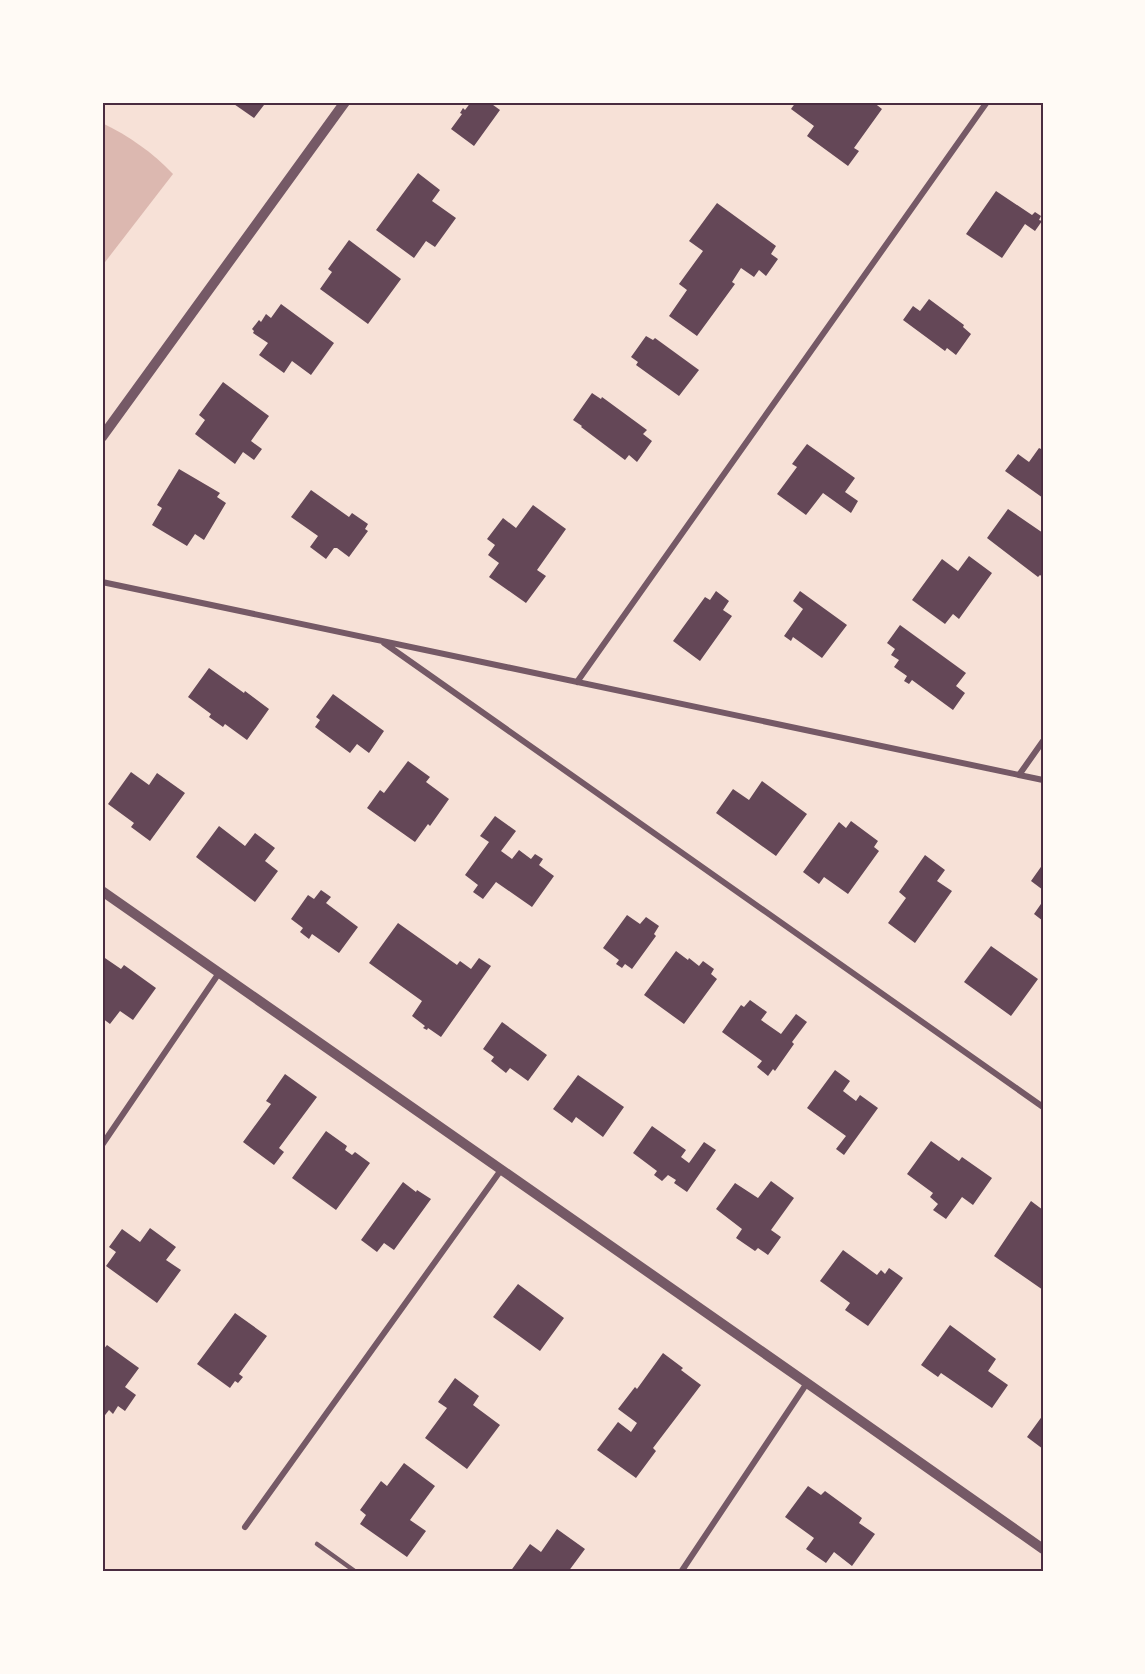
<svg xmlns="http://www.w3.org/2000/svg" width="1145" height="1674" font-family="'IBM Plex Serif',serif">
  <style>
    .water { fill: #dcb8b0 }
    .building { fill: #644757 }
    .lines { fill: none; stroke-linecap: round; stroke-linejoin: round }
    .service { stroke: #755966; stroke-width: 4.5 }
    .minor { stroke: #755966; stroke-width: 6 }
    .tertiary { stroke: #755966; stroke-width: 10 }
    .neatline { fill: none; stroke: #4a2c40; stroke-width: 2 }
  </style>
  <rect width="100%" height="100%" fill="#f7e1d7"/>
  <path class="water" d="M 102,123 C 129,136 152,152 173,174 L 102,266 Z"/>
  <path class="building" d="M 231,102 L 260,102 L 264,105 L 254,118 Z
    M 471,102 L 489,102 L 500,110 L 474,146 L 451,129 L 462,114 L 460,113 L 463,108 L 465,110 Z
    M 796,102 L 873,102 L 882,109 L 854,148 L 859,151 L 848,166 L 807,136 L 814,126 L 791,109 Z
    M 418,173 L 440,190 L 432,201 L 456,218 L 435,247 L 426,241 L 414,258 L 376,230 Z
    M 996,191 L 1032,215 L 1035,212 L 1041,216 L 1039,220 L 1042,221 L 1035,231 L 1025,224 L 1002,258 L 966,234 Z
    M 717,203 L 776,246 L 771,254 L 778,259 L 766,276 L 759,270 L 754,277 L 741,268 L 732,282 L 735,284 L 697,336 L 669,316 L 687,290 L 679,284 L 703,251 L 689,241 Z
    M 349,240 L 401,279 L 368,324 L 320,289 L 332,272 L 328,269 Z
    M 929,299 L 964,325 L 963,327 L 971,334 L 956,355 L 947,348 L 945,351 L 903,320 L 913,306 L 920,311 Z
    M 281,304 L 334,343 L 311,375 L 292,361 L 284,373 L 259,355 L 268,343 L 253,333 L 254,331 L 252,329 L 259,320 L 261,322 L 266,314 L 271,318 Z
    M 646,336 L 653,340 L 655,338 L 699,370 L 679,396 L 636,365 L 638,362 L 631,357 Z
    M 223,382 L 269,416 L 251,441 L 262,449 L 254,460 L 243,452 L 235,464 L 195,434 L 205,420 L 199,415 Z
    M 592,393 L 601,399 L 602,397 L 647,430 L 643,434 L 652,441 L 637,462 L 629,455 L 625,460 L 581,427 L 582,426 L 573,420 Z
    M 807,444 L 855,478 L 845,492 L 858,501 L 851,513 L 823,493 L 806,515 L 777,494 L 797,467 L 792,464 Z
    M 1039,448 L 1043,450 L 1043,498 L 1005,471 L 1018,454 L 1029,462 Z
    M 179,469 L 220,493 L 217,497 L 226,503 L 204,540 L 195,534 L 187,546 L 152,525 L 162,508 L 157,505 Z
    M 311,490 L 349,517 L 352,513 L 368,524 L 365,529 L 368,531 L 349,557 L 337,548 L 334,548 L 326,559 L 310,547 L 318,536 L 291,517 Z
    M 533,505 L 566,529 L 537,570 L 546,576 L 526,603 L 489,577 L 499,563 L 488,555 L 495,545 L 487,539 L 503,518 L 516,528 Z
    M 1008,509 L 1043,533 L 1043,577 L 1040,575 L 1038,577 L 987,538 Z
    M 969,556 L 992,573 L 959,619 L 953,614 L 945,624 L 912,600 L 942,559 L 958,571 Z
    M 716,591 L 729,601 L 723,610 L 732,616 L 700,661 L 673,641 L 705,597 L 710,600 Z
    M 800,591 L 847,625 L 822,658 L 793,637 L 791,641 L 784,636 L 803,609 L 793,601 Z
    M 900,625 L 966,673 L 956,686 L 965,693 L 953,710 L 912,680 L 909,684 L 904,681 L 907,676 L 894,667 L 899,660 L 891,655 L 895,649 L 887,643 Z
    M 209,668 L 244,693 L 245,691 L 269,709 L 247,740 L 225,724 L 223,727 L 209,717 L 211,714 L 188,697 Z
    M 333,694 L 384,731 L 369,753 L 357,744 L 350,753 L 315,727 L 320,720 L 316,717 Z
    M 408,761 L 430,777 L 426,782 L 449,799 L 430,826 L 428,824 L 415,842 L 367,808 L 380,790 L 384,793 Z
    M 131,772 L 149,785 L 157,773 L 185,793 L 150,841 L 131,827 L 134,823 L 108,804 Z
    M 762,781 L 807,814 L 776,856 L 716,813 L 733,789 L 749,800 Z
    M 495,816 L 516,831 L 501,851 L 512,859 L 519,850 L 531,859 L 535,854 L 543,859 L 539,865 L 554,876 L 532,907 L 496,882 L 483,899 L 473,892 L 478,885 L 465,875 L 489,842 L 480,836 Z
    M 851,821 L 878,841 L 874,847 L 879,851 L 848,894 L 824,877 L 819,884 L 803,872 L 839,822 L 846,828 Z
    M 219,826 L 245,846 L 255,833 L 275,848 L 265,861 L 278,871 L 255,902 L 196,857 Z
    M 925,855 L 945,870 L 937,881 L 952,891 L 915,943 L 888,923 L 906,898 L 899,892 Z
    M 1043,864 L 1043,890 L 1031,881 Z
    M 321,890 L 331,897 L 326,903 L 358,927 L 339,953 L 312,934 L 309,939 L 300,932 L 303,928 L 291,919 L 308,895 L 314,899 Z
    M 1043,901 L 1043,921 L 1034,914 Z
    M 627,915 L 640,924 L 646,917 L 659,926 L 654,934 L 656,936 L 632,969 L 625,964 L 622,968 L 616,964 L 619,960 L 603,948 Z
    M 398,923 L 457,965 L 460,961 L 471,969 L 479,958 L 491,966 L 441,1037 L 428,1028 L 427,1030 L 423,1028 L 425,1026 L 412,1016 L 422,1001 L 369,963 Z
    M 991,946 L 1038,979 L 1011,1016 L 964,982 Z
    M 676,951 L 688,960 L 689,958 L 699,966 L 703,961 L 714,969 L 711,974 L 717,979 L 684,1024 L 644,995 Z
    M 102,956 L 121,969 L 124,965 L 156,988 L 133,1020 L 120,1011 L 110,1024 L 102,1018 Z
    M 750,1000 L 767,1012 L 761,1020 L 781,1034 L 796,1014 L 807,1022 L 792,1042 L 794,1044 L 775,1071 L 773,1069 L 768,1076 L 757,1067 L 762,1061 L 722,1032 L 741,1005 L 744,1007 Z
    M 502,1022 L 547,1055 L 528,1081 L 510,1068 L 506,1073 L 491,1061 L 494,1057 L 483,1049 Z
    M 835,1070 L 850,1081 L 843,1091 L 856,1101 L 860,1095 L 878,1108 L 844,1155 L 836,1149 L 846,1136 L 807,1108 Z
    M 285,1074 L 317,1097 L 279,1148 L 284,1152 L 274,1165 L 243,1142 L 271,1104 L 266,1101 Z
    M 578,1075 L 624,1107 L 603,1137 L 576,1117 L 572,1123 L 553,1109 Z
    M 652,1126 L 686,1150 L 681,1157 L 689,1163 L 704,1142 L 716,1150 L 687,1192 L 674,1183 L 676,1180 L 668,1175 L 662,1181 L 654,1175 L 657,1171 L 633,1153 Z
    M 326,1131 L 347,1146 L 345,1150 L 352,1155 L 355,1152 L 370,1163 L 336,1210 L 292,1178 Z
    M 931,1141 L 959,1161 L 962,1157 L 992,1178 L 973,1205 L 962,1197 L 946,1219 L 933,1210 L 938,1204 L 930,1197 L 933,1193 L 907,1174 Z
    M 771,1181 L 794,1198 L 771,1230 L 781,1237 L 768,1255 L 758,1248 L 755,1251 L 736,1238 L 742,1229 L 716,1209 L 735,1183 L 758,1198 Z
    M 403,1182 L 416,1192 L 417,1190 L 431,1199 L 394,1250 L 384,1243 L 377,1252 L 361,1240 Z
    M 1031,1201 L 1043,1210 L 1043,1290 L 994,1256 Z
    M 150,1228 L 176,1247 L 166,1260 L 181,1270 L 157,1303 L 106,1266 L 116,1252 L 109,1247 L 122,1229 L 140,1242 Z
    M 843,1250 L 877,1275 L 881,1270 L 885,1274 L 889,1268 L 903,1278 L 868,1326 L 845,1310 L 850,1303 L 820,1281 Z
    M 518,1284 L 564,1318 L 540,1351 L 493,1317 Z
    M 235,1313 L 267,1336 L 239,1374 L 243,1377 L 238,1383 L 235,1381 L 230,1388 L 197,1364 Z
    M 950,1325 L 996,1359 L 988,1371 L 1008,1385 L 992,1408 L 941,1373 L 938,1377 L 921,1365 Z
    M 107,1345 L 139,1368 L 125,1387 L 136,1395 L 125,1411 L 118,1406 L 113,1414 L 109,1410 L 102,1419 L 102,1351 Z
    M 663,1353 L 683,1368 L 681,1370 L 701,1385 L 653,1448 L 656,1451 L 636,1478 L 597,1450 L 618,1422 L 631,1432 L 637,1423 L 618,1409 L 635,1387 L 637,1389 Z
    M 455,1378 L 479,1396 L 473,1405 L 500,1425 L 467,1469 L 425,1438 L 447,1408 L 438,1402 Z
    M 1043,1415 L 1043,1449 L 1027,1437 Z
    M 404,1463 L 435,1486 L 410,1520 L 426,1531 L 407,1557 L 360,1524 L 366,1515 L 360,1510 L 381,1481 L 387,1486 Z
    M 808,1486 L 821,1495 L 825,1491 L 862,1518 L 859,1523 L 875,1534 L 852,1566 L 834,1552 L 826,1563 L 806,1549 L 814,1538 L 785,1517 Z
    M 557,1529 L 585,1549 L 568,1572 L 510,1572 L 530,1544 L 541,1552 Z"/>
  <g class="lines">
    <path class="service" d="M 317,1544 L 356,1572"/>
    <path class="minor" d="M 102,582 L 1043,780
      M 384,643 L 1043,1107
      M 577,682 L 987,102
      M 1019,775 L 1043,741
      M 102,1145 L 219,973
      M 245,1527 L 501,1170
      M 681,1572 L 807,1383"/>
    <path class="tertiary" d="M 102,437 L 345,102
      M 102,891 L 807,1383 L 1043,1549"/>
  </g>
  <rect width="1145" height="1674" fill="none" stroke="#fffaf5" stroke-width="207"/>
  <rect x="104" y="104" width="938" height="1466" class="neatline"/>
</svg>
